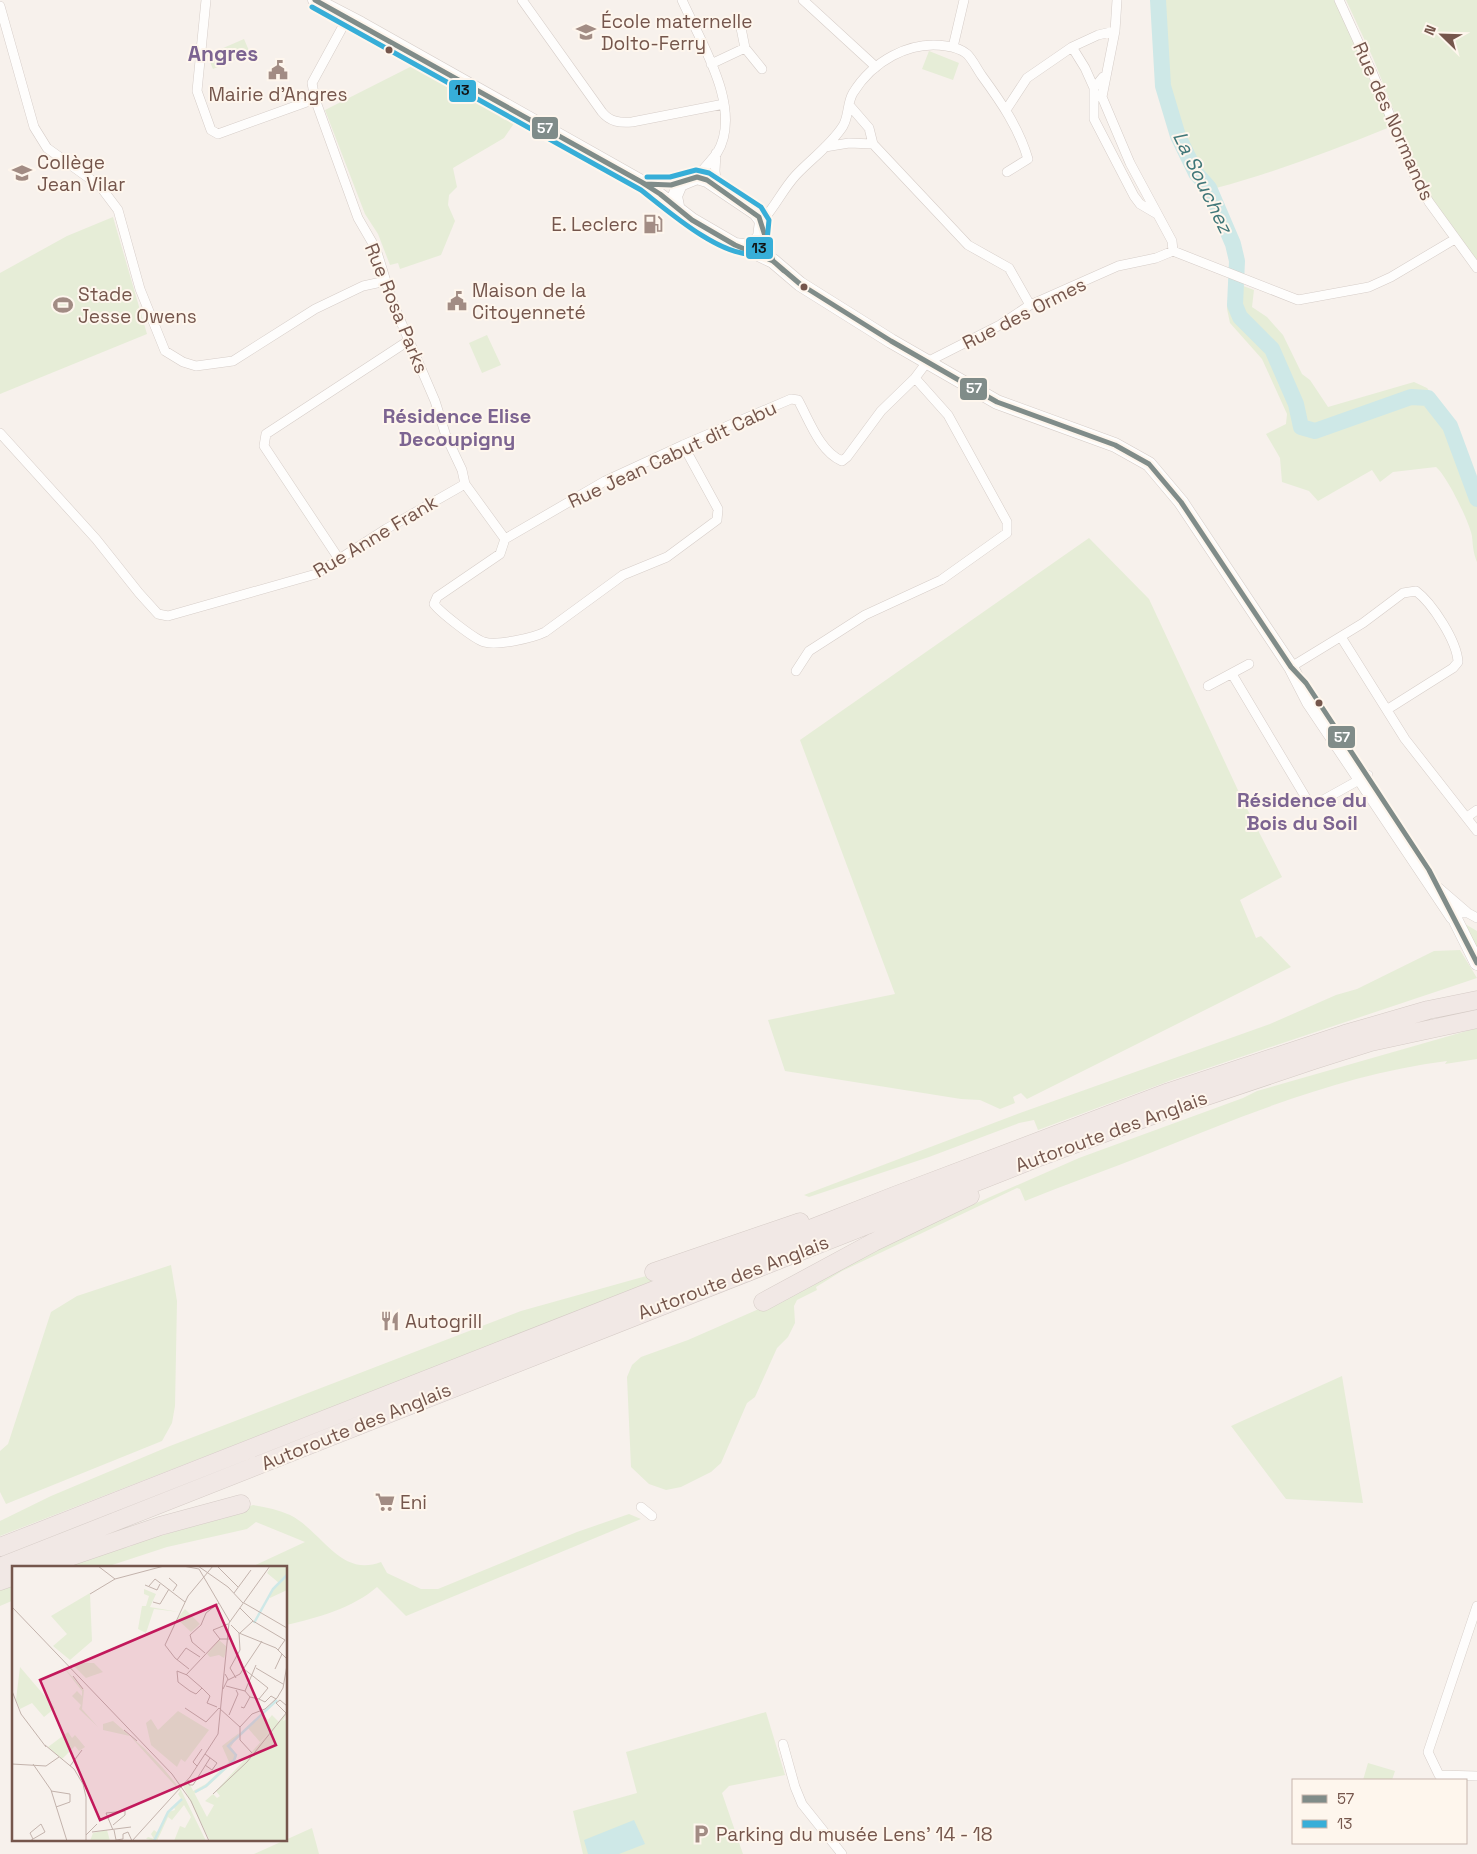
<svg xmlns="http://www.w3.org/2000/svg" width="1477" height="1854" font-family="'Space Grotesk',sans-serif">
  <style>
    .green { fill: #e6edd7 }
    .water { fill: #cee8e7 }
    .lines { fill: none; stroke-linecap: round; stroke-linejoin: round }
    .river { stroke: #cee8e7; stroke-width: 16 }
    .minor-casing { stroke: #d6cdc8; stroke-width: 10 }
    .secondary-casing { stroke: #d6cdc8; stroke-width: 15 }
    .motorway-casing { stroke: #d5cbc6; stroke-width: 19 }
    .minor { stroke: #fefdfc; stroke-width: 9 }
    .secondary { stroke: #fefdfc; stroke-width: 14 }
    .motorway { stroke: #f1e8e5; stroke-width: 18 }
    .bus-1-casing { stroke: #fef6ed; stroke-width: 9 }
    .bus-2-casing { stroke: #fef6ed; stroke-width: 9 }
    .bus-1 { stroke: #808c89; stroke-width: 5 }
    .bus-2 { stroke: #37aed8; stroke-width: 5 }
    .bus-dot { fill: #75564c; stroke: #fef6ed; stroke-width: 2 }
    .labels { text-anchor: middle; stroke-width: 4; stroke-linejoin: round; paint-order: stroke }
    .poi-label { font-size: 19px; fill: #75564c; stroke: #fef6ed; text-anchor: start }
    .street-label { font-size: 19px; fill: #75564c; stroke: #fef6ed }
    .water-label { font-size: 20px; font-style: italic; fill: #407779; stroke: #fef6ed }
    .neighbourhood-label { font-size: 20px; font-weight: bold; fill: #7c6491; stroke: #fef6ed }
    .quarter-label { font-size: 21px; font-weight: bold; fill: #7c6491; stroke: #fef6ed }
    .inset-river { fill: none; stroke: #cee8e7; stroke-width: 2.5 }
    .inset-road { fill: none; stroke: #c3b3ac; stroke-width: 1 }
    .view { fill: #c2185b; fill-opacity: 0.15; stroke: #c2185b; stroke-width: 2.5 }
    .inset-edge { fill: none; stroke: #75564c; stroke-width: 2.5 }
    .line-badge { stroke: #fef6ed; stroke-width: 2 }
    .badge-label { font-size: 14px; text-anchor: middle; font-weight: bold; fill: #fff }
    .pale-badge-label { font-size: 14px; text-anchor: middle; font-weight: bold; fill: #111 }
  </style>
  <rect width="100%" height="100%" fill="#f7f1ec"/>
  <path class="green" d="M 1163,0 L 1335,0 L 1390,127 C 1333,150 1276,172 1216,188 L 1210,187 L 1199,172 L 1180,135 L 1170,102 Z
    M 1346,0 L 1477,0 L 1477,261 L 1434,203 L 1414,162 L 1373,58 Z
    M 244,39 L 250,53 L 213,69 L 207,55 Z
    M 929,51 L 959,63 L 953,80 L 922,69 Z
    M 414,65 L 501,115 L 500,117 L 505,120 L 508,119 L 515,122 L 504,138 L 453,168 L 457,187 L 449,195 L 448,205 L 455,221 L 441,255 L 400,269 L 398,263 L 390,265 L 378,234 L 365,214 L 325,110 Z
    M 113,217 L 147,334 L 0,394 L 0,273 L 67,236 Z
    M 1230,281 L 1254,290 L 1252,307 L 1267,317 L 1283,335 L 1302,374 L 1310,380 L 1328,407 L 1414,382 L 1427,388 L 1458,428 L 1477,478 L 1477,562 C 1473,552 1473,546 1472,536 C 1469,521 1447,476 1436,467 L 1393,472 L 1380,482 L 1372,470 L 1318,501 L 1309,491 L 1282,482 L 1280,458 L 1266,434 L 1286,424 L 1287,414 L 1262,359 L 1230,323 L 1227,309 Z
    M 487,335 L 501,365 L 482,373 L 469,343 Z
    M 1089,538 L 1149,599 L 1243,801 L 1282,877 L 1240,900 L 1256,938 L 1261,936 L 1291,967 L 1027,1099 L 1021,1093 L 1013,1097 L 1015,1103 L 1000,1109 L 980,1100 L 961,1099 L 785,1071 L 768,1020 L 895,994 L 800,740 Z
    M 1465,924 L 1477,931 L 1477,951 Z
    M 1460,950 L 1477,978 L 1172,1080 L 1038,1130 L 1034,1120 L 1019,1123 L 929,1157 L 809,1197 L 804,1195 L 1020,1113 L 1270,1024 L 1336,995 L 1357,989 L 1434,951 Z
    M 1477,1028 L 1477,1059 L 1445,1064 L 1447,1061 C 1343,1074 1245,1115 1150,1153 C 1108,1170 1066,1184 1025,1201 L 1020,1189 L 1017,1188 L 842,1271 L 816,1287 L 817,1290 L 797,1300 L 794,1306 L 795,1323 L 788,1337 L 777,1348 L 755,1397 L 747,1403 L 721,1463 L 711,1472 L 681,1487 L 666,1490 L 649,1484 L 631,1467 L 627,1377 L 632,1365 L 641,1357 L 688,1340 L 766,1306 L 899,1237 L 1079,1158 L 1243,1098 L 1257,1091 Z
    M 171,1265 L 177,1301 L 175,1406 L 172,1423 L 162,1441 L 6,1504 L 0,1492 L 0,1451 L 8,1444 L 51,1312 L 77,1296 Z
    M 682,1266 L 683,1271 L 0,1536 L 0,1521 L 51,1496 L 170,1446 L 521,1311 Z
    M 1342,1376 L 1363,1503 L 1286,1499 L 1231,1426 Z
    M 253,1505 C 266,1507 279,1510 290,1515 C 322,1531 340,1578 381,1562 L 387,1573 L 421,1589 L 438,1589 L 577,1532 L 629,1514 L 641,1519 L 406,1616 L 377,1587 C 353,1608 317,1618 286,1625 L 286,1568 L 249,1568 L 305,1542 L 256,1522 L 247,1529 L 167,1547 L 103,1568 L 59,1568 L 112,1549 L 129,1547 L 150,1537 L 164,1535 Z
    M 14,1583 L 14,1600 L 0,1606 L 0,1588 Z
    M 766,1712 L 785,1775 L 729,1786 L 722,1793 L 743,1854 L 583,1854 L 573,1811 L 637,1793 L 626,1752 Z
    M 1368,1763 L 1395,1771 L 1392,1780 L 1363,1780 Z
    M 312,1828 L 319,1854 L 254,1854 Z"/>
  <path class="water" d="M 634,1820 L 645,1844 L 619,1854 L 588,1854 L 584,1840 Z"/>
  <g class="lines">
    <path class="river" d="M 1158,0 L 1163,86 L 1178,136 L 1196,173 L 1209,188 L 1233,244 L 1237,261 L 1235,305 L 1240,317 L 1272,349 L 1296,404 L 1301,427 L 1315,431 L 1411,397 L 1428,398 L 1450,426 L 1477,499"/>
    <defs>
      <path id="minor" d="M 206,0 L 197,91 L 211,130 L 218,134 L 315,99
        M 522,0 L 602,112 C 610,122 620,123 632,122 L 724,104
        M 682,0 C 700,41 744,109 717,153 C 711,161 703,169 697,177
        M 803,0 L 876,67
        M 1117,0 L 1115,31 L 1102,97 L 1130,163 L 1172,241 L 1173,251
        M 1339,0 L 1372,72 L 1414,174 L 1429,202 L 1477,268
        M 0,6 L 34,127 L 47,148 L 100,186 L 118,210 L 140,289 L 165,351 L 183,362 L 196,366 L 233,361 L 315,309 L 363,286 L 386,281
        M 348,17 L 312,83 L 315,99 L 358,218 L 376,249 L 392,301 L 435,401 L 446,436 L 462,470 L 465,484 L 505,539
        M 741,28 L 745,48
        M 953,47 L 964,0
        M 1072,47 L 1085,68 L 1094,88
        M 711,64 L 745,48 L 762,69
        M 1103,77 L 1094,88 L 1094,119 L 1134,196 L 1140,204 L 1157,214
        M 850,106 L 869,128 L 873,144
        M 1006,110 L 1027,78 L 1072,47 L 1098,35 L 1115,31
        M 825,147 L 849,143 L 873,144 L 968,245 L 1009,268 L 1030,305
        M 716,153 L 715,171 L 717,187
        M 762,221 C 775,207 783,189 796,175 C 811,159 831,145 843,126 C 849,116 847,103 853,93 C 872,62 909,40 946,46 C 953,47 961,49 967,54 C 973,60 977,69 982,76 C 1001,102 1019,128 1028,159 L 1007,172
        M 0,433 L 96,539 L 139,593 L 158,614 L 168,616 L 316,574 L 386,529 L 465,484
        M 505,539 L 500,554 L 437,597 L 434,604 C 440,612 474,639 484,642 C 497,646 533,638 545,632 L 623,575 L 667,557 L 717,520 L 718,509 L 683,445
        M 505,539 L 605,481 L 683,445 L 791,399 L 798,400 C 809,420 820,452 842,461 L 847,457 L 881,411 L 915,378
        M 339,559 L 264,446 L 266,434 L 408,341
        M 1341,637 L 1405,739 L 1477,831
        M 1291,667 L 1363,623 L 1403,593 L 1416,591 C 1432,603 1457,641 1458,662 L 1453,668 L 1388,709
        M 796,671 L 809,651 L 865,615 L 941,580 L 1007,533 L 1007,522 L 948,415 L 915,378 L 927,362 L 1000,325 L 1030,305 L 1118,266 L 1156,258 L 1173,251 L 1298,300 L 1369,287 L 1391,277 L 1455,239
        M 1232,674 L 1309,803 L 1316,804 L 1368,775
        M 1208,686 L 1249,664
        M 1467,817 L 1477,810
        M 1439,888 L 1468,913
        M 1463,913 L 1468,913 L 1477,918
        M 641,1507 L 652,1516
        M 1477,1606 L 1428,1752 L 1439,1775 L 1477,1776
        M 783,1744 L 795,1787 L 802,1804 L 842,1854"/>
      <path id="secondary" d="M 315,0 L 361,24 L 645,184 L 692,220 L 735,245 L 750,247 L 760,237 L 762,221 L 756,213 L 707,180 L 697,177 L 680,184 L 675,196 L 677,206
        M 746,248 L 773,261 L 800,284 L 891,341 L 997,402 L 1115,445 L 1149,464 L 1181,502 L 1291,667 L 1309,702 L 1453,917
        M 1450,909 L 1477,963"/>
      <path id="motorway" d="M 654,1272 L 800,1222
        M 763,1302 L 874,1242 L 970,1196
        M 0,1547 L 894,1196 L 1169,1092 L 1345,1034 L 1428,1010 L 1477,1000
        M 0,1567 L 1037,1158 L 1180,1105 L 1314,1060 L 1371,1042 L 1477,1019
        M 37,1568 L 160,1526 L 241,1504
        M 0,1581 L 14,1576"/>
    </defs>
    <use href="#minor" class="minor-casing"/>
    <use href="#secondary" class="secondary-casing"/>
    <use href="#motorway" class="motorway-casing"/>
    <use href="#minor" class="minor"/>
    <use href="#secondary" class="secondary"/>
    <use href="#motorway" class="motorway"/>
    <defs>
      <path id="bus-1" d="M 315,0 L 645,184 L 671,185 L 697,177 L 707,180 L 759,217 L 773,261 L 800,284 L 891,341 L 997,402 L 1115,445 L 1149,464 L 1181,502 L 1291,667 L 1306,683 L 1429,870 L 1477,963
        M 638,180 L 660,194 L 692,220 L 735,245 L 773,261 L 784,271"/>
      <path id="bus-2" d="M 312,7 L 641,190 C 668,211 718,255 752,254 L 767,241 L 769,220 L 761,207 L 709,173 L 696,170 L 670,177 L 647,177"/>
    </defs>
    <use href="#bus-1" class="bus-1-casing"/>
    <use href="#bus-2" class="bus-2-casing"/>
    <use href="#bus-1" class="bus-1"/>
    <use href="#bus-2" class="bus-2"/>
  </g>
  <defs>
    <symbol id="school-bare" viewBox="-9 -9 18 18"><path d="M0-5L7-2L0 1L-7-2ZM-4 1L0 2.5L4 1V4Q0 6-4 4Z" fill="#a28c84" stroke="#fef6ed" stroke-width="2.5" paint-order="stroke"/></symbol>
    <symbol id="civic-bare" viewBox="-9 -9 18 18"><path d="M-.6-6.5H3V-4.5H.6V-3L4-1V1h2V6H-6V1h2V-1L-.6-3ZM-1.2 2.5V6h2.4V2.5Z" fill="#a28c84" stroke="#fef6ed" stroke-width="2.5" paint-order="stroke"/></symbol>
    <symbol id="fuel-bare" viewBox="-9 -9 18 18"><path d="M-5.5-6h7V0h2V4h1.3V-2.5L3-4.5l.8-.8L6-3V5H2.5V1h-1V6h-7ZM-4.2-4.7v3.2H.2V-4.7Z" fill="#a28c84" stroke="#fef6ed" stroke-width="2.5" paint-order="stroke"/></symbol>
    <symbol id="stadium-bare" viewBox="-9 -9 18 18"><path d="M0-5a6.5 5 0 1 0 0 10a6.5 5 0 1 0 0-10ZM-3.5-1.8h7v3.6h-7Z" fill="#a28c84" stroke="#fef6ed" stroke-width="2.5" paint-order="stroke"/></symbol>
    <symbol id="restaurant-bare" viewBox="-9 -9 18 18"><path d="M-5-6h1v4h1v-4h1v4h1v-4h1v5L-1.5 .5V6h-2V.5L-5-1ZM5-6V6H3V1.5H1.5Q1.5-4 5-6Z" fill="#a28c84" stroke="#fef6ed" stroke-width="2.5" paint-order="stroke"/></symbol>
    <symbol id="supermarket-bare" viewBox="-9 -9 18 18"><path d="M-6-5.5h2.5l.6 2H6L4.5 2H-2.5L-4.4-4H-6ZM-1.5 3.2a1.3 1.3 0 1 0 .1 0ZM3 3.2a1.3 1.3 0 1 0 .1 0Z" fill="#a28c84" stroke="#fef6ed" stroke-width="2.5" paint-order="stroke"/></symbol>
    <symbol id="parking-bare" viewBox="-9 -9 18 18"><path d="M-3.5-5.5H1a3.5 3.5 0 0 1 0 7H-1V5.5H-3.5ZM-1-3.4V-.6H.8a1.4 1.4 0 0 0 0-2.8Z" fill="#a28c84" stroke="#fef6ed" stroke-width="2.5" paint-order="stroke"/></symbol>
  </defs>
  <g fill-rule="evenodd">
    <use href="#school-bare" x="572" y="18" width="28" height="28"/>
    <use href="#civic-bare" x="264" y="56" width="28" height="28"/>
    <use href="#school-bare" x="8" y="159" width="28" height="28"/>
    <use href="#fuel-bare" x="639" y="210" width="28" height="28"/>
    <use href="#civic-bare" x="443" y="287" width="28" height="28"/>
    <use href="#stadium-bare" x="49" y="291" width="28" height="28"/>
    <use href="#restaurant-bare" x="376" y="1307" width="28" height="28"/>
    <use href="#supermarket-bare" x="371" y="1488" width="28" height="28"/>
    <use href="#parking-bare" x="687" y="1820" width="28" height="28"/>
  </g>
  <g class="bus-dot">
    <circle cx="389" cy="50" r="4.5"/>
    <circle cx="804" cy="287" r="4.5"/>
    <circle cx="1319" cy="703" r="4.5"/>
  </g>
  <g class="labels">
    <g class="poi-label">
      <text x="601" y="28">École maternelle<tspan x="601" dy="22">Dolto-Ferry</tspan></text>
      <text x="278" y="101" text-anchor="middle">Mairie d'Angres</text>
      <text x="37" y="169">Collège<tspan x="37" dy="22">Jean Vilar</tspan></text>
      <text x="638" y="231" text-anchor="end">E. Leclerc</text>
      <text x="472" y="297">Maison de la<tspan x="472" dy="22">Citoyenneté</tspan></text>
      <text x="78" y="301">Stade<tspan x="78" dy="22">Jesse Owens</tspan></text>
      <text x="405" y="1328">Autogrill</text>
      <text x="400" y="1509">Eni</text>
      <text x="716" y="1841">Parking du musée Lens' 14 - 18</text>
    </g>
    <g class="street-label">
      <text transform="translate(1394 121) rotate(66)" y="7">Rue des Normands</text>
      <text transform="translate(397 308) rotate(68)" y="7">Rue Rosa Parks</text>
      <text transform="translate(1024 313) rotate(-27)" y="7">Rue des Ormes</text>
      <text transform="translate(672 454) rotate(-25)" y="7">Rue Jean Cabut dit Cabu</text>
      <text transform="translate(375 536) rotate(-31)" y="7">Rue Anne Frank</text>
      <text transform="translate(1111 1131) rotate(-20)" y="7">Autoroute des Anglais</text>
      <text transform="translate(733 1277) rotate(-21)" y="7">Autoroute des Anglais</text>
      <text transform="translate(356 1426) rotate(-22)" y="7">Autoroute des Anglais</text>
    </g>
    <g class="water-label">
      <text transform="translate(1203 182) rotate(64)" y="7">La Souchez</text>
    </g>
    <g class="neighbourhood-label">
      <text x="457" y="423">Résidence Elise<tspan x="457" dy="23">Decoupigny</tspan></text>
      <text x="1302" y="807">Résidence du<tspan x="1302" dy="23">Bois du Soil</tspan></text>
    </g>
    <g class="quarter-label">
      <text x="223" y="61">Angres</text>
    </g>
  </g>
  <g transform="translate(12 1566)">
    <rect width="275" height="275" fill="#f7f1ec"/>
    <path d="M 259,0 L 275,0 L 275,24 L 258,32 L 257,28 L 267,17 L 255,7 ZM 132,23 L 144,28 L 138,41 L 167,46 L 142,43 L 134,67 L 126,63 L 130,40 L 134,40 L 137,30 L 132,28 ZM 78,27 L 80,75 L 58,94 L 41,80 L 55,68 L 39,50 ZM 173,43 L 188,58 L 179,66 L 165,53 ZM 207,74 L 215,81 L 212,92 L 207,89 L 198,91 L 195,88 ZM 48,97 L 72,124 L 70,143 L 86,161 L 67,143 L 69,139 L 60,130 L 65,125 L 70,130 L 70,125 ZM 66,97 L 82,97 L 91,106 L 74,112 L 62,100 ZM 8,101 L 43,142 L 32,151 L 20,137 L 8,143 L 4,134 ZM 166,145 L 197,164 L 173,196 L 169,193 L 165,201 L 139,179 L 134,157 L 139,153 L 146,164 ZM 275,147 L 271,155 L 275,153 L 275,275 L 198,275 L 171,220 L 176,215 L 195,251 L 202,239 L 193,235 L 201,228 L 205,232 L 208,230 L 204,225 ZM 252,149 L 256,154 L 260,149 L 267,156 L 248,176 L 235,161 ZM 101,155 L 133,183 L 151,202 L 169,224 L 194,275 L 162,275 L 168,260 L 173,262 L 179,251 L 172,239 L 160,254 L 156,251 L 145,275 L 134,273 L 136,271 L 142,273 L 139,268 L 142,264 L 146,267 L 156,246 L 163,244 L 162,241 L 170,234 L 166,228 L 168,225 L 118,170 L 91,164 L 91,158 ZM 56,166 L 60,172 L 63,169 L 73,181 L 67,185 L 63,180 L 50,193 L 36,181 ZM 227,167 L 219,181 L 225,189 L 223,195 L 195,221 L 182,228 L 181,225 L 194,218 L 217,196 L 210,180 ZM 95,264 L 98,275 L 78,275 L 81,267 Z" fill="#e6edd7"/>
    <path class="inset-river" d="M 242,57 L 261,23 L 275,9M 183,226 L 194,220 L 222,194 L 224,189 L 216,180 L 265,134M 142,275 L 156,246 L 170,233"/>
    <path class="inset-road" d="M 86,0 L 103,13 L 152,0M 171,0 L 187,3M 186,0 L 216,21 L 231,37M 205,0 L 226,21M 187,3 L 218,56M 157,12 L 165,19 L 161,25M 133,19 L 145,24 L 148,18M 137,20 L 143,13 L 173,36M 222,27 L 239,4M 78,28 L 103,13M 141,36 L 148,38 L 157,23M 232,37 L 275,62M 0,41 L 160,208 L 179,235 L 197,275M 228,42 L 241,55M 241,55 L 273,74 L 266,84M 217,57 L 258,0M 219,59 L 227,67 L 264,82 L 275,93M 228,67 L 241,55M 208,73 L 201,64 L 216,58M 193,87 L 180,76 L 178,69 L 189,59 L 194,47 L 207,37M 165,94 L 174,82 L 188,91M 244,102 L 271,118M 177,103 L 163,92 L 153,79 L 176,30 L 201,0M 232,103 L 256,122M 263,103 L 270,88M 174,109 L 208,73 L 217,73M 61,110 L 71,123M 224,112 L 218,102 L 228,84 L 227,67M 216,114 L 228,108 L 250,75M 214,120 L 233,125 L 238,131M 190,122 L 184,128 L 178,125 L 166,116 L 165,105 L 175,109 L 183,116 L 190,122 L 198,130 L 195,137 L 205,141M 211,123 L 216,113 L 213,108M 0,125 L 9,148 L 34,181M 233,125 L 244,99M 238,131 L 247,133 L 256,122M 247,133 L 253,136 L 259,130 L 264,133M 229,141 L 232,142 L 238,131M 173,142 L 194,156 L 207,142 L 228,161 L 228,174 L 240,187M 274,147 L 264,137 L 268,134 L 275,140M 217,149 L 226,128 L 224,124M 228,161 L 240,148 L 253,143 L 265,132 L 271,122 L 275,99M 112,164 L 125,175M 33,179 L 62,203 L 71,218 L 74,231 L 74,275M 0,198 L 34,200 L 47,191M 21,198 L 39,224 L 55,275M 193,199 L 200,204 L 205,197 L 193,188M 58,200 L 70,184M 185,200 L 181,196 L 190,183M 176,214 L 177,219 L 181,219 L 198,192M 39,225 L 58,228 L 58,236 L 44,241M 201,228 L 235,196 L 275,146M 101,264 L 94,247 L 113,245 L 113,249 L 101,259M 102,264 L 104,274 L 111,273 L 111,268 L 116,266 L 120,275M 80,266 L 119,261M 74,269 L 85,258M 18,275 L 21,273 L 33,266 L 29,258 L 18,267 L 21,273M 120,275 L 178,211 L 206,168 L 217,57"/>
    <path class="view" d="M 204,39 L 264,179 L 88,254 L 28,114 Z"/>
    <rect width="275" height="275" class="inset-edge"/>
  </g>
  <g class="line-badge">
    <rect x="448" y="79" width="29" height="24" rx="5" fill="#37aed8"/>
    <rect x="531" y="116" width="28" height="24" rx="5" fill="#808c89"/>
    <rect x="745" y="236" width="29" height="24" rx="5" fill="#37aed8"/>
    <rect x="959" y="377" width="29" height="24" rx="5" fill="#808c89"/>
    <rect x="1327" y="725" width="29" height="24" rx="5" fill="#808c89"/>
  </g>
  <g class="badge-label">
    <text x="545" y="133">57</text>
    <text x="974" y="393">57</text>
    <text x="1342" y="742">57</text>
  </g>
  <g class="pale-badge-label">
    <text x="462" y="95">13</text>
    <text x="759" y="253">13</text>
  </g>
  <rect x="1292" y="1779" width="175" height="65" fill="#fef6ed" stroke="#c7b6ad"/>
  <rect x="1302" y="1795" width="25" height="8" fill="#808c89" stroke="#c7b6ad"/>
  <text x="1337" y="1804" font-size="15" fill="#75564c">57</text>
  <rect x="1302" y="1820" width="25" height="8" fill="#37aed8" stroke="#c7b6ad"/>
  <text x="1337" y="1829" font-size="15" fill="#75564c">13</text>
  <g transform="translate(1442 35) rotate(293)" stroke="#fef6ed" stroke-width="4" paint-order="stroke">
  <path d="M0-4L9 19L0 12L-9 19Z" fill="#75564c"/>
  <text y="-8" font-size="14" font-weight="bold" text-anchor="middle" fill="#75564c">N</text>
  </g>
</svg>
